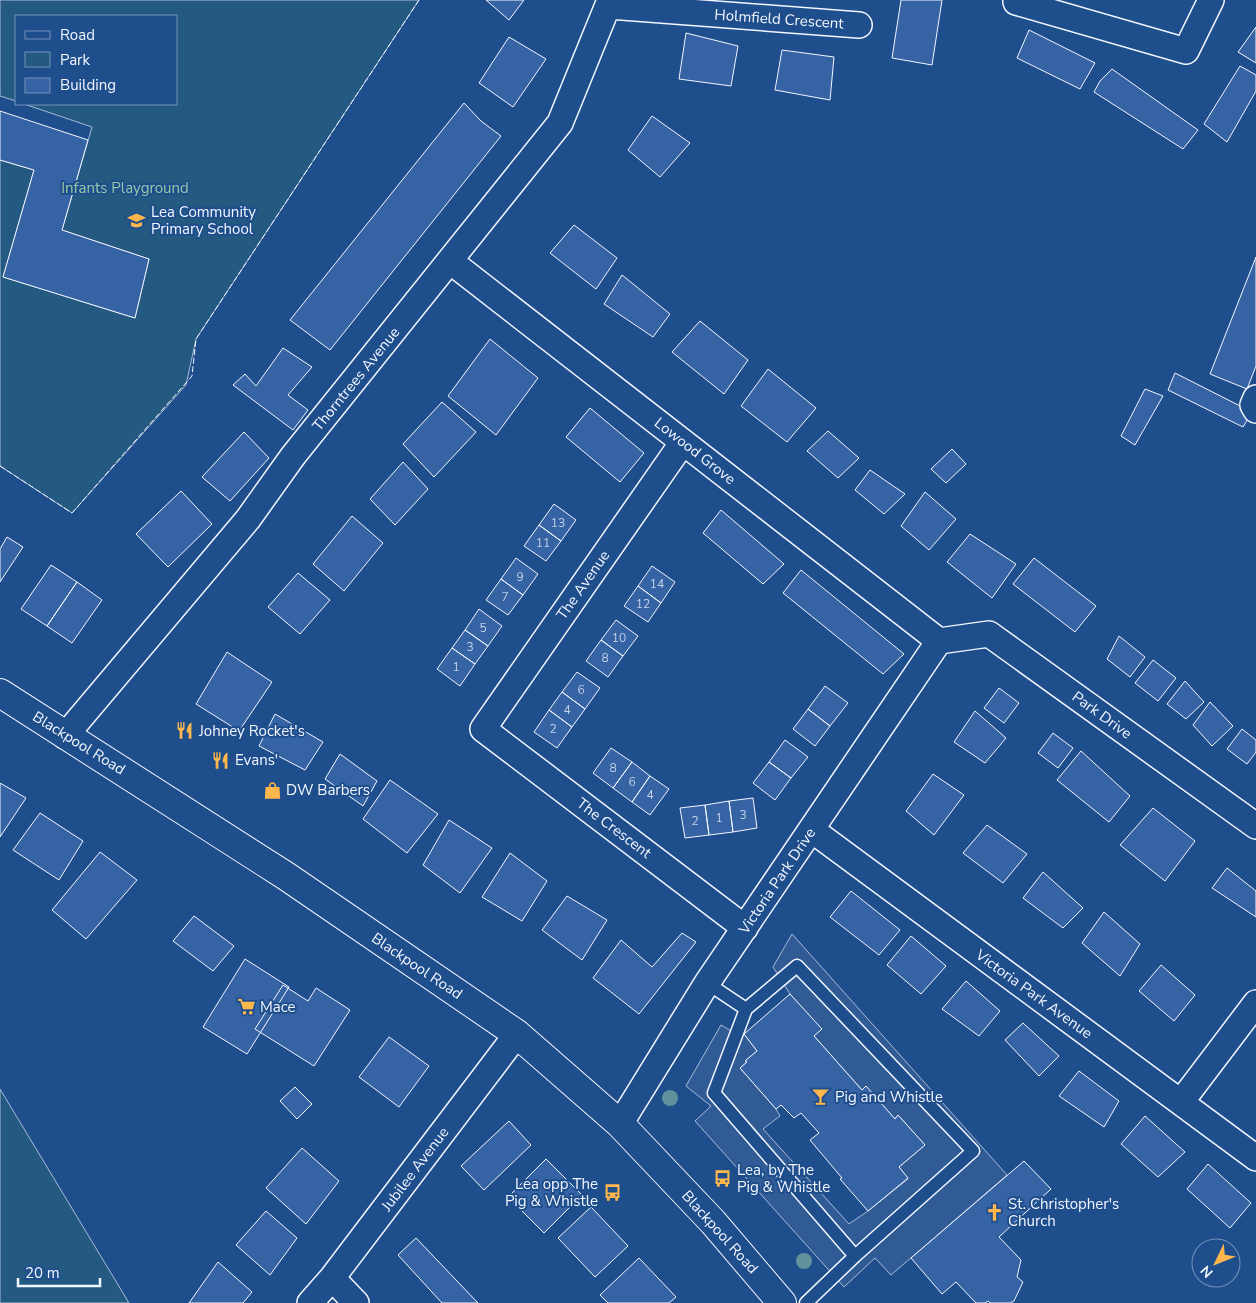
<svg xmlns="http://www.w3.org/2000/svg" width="1256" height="1303" font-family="'Nunito Sans',sans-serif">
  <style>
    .green { fill: #245a82; stroke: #a8bbd7 }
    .parking { fill: #305b95; stroke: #a8bbd7 }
    .building { fill: #3563a3; stroke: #f2f6ff }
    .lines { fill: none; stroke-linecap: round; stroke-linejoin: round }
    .service-casing { stroke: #f2f6ff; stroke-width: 15 }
    .minor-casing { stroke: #f2f6ff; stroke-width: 28 }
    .trunk-casing { stroke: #f2f6ff; stroke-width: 30 }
    .service { stroke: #1f4e8c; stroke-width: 12 }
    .minor { stroke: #1f4e8c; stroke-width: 25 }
    .trunk { stroke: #1f4e8c; stroke-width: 28 }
    .fence { stroke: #f2f6ff; stroke-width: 1; stroke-dasharray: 6 2.5; stroke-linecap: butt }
    .tree { fill: #61919a }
    .labels { text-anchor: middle; stroke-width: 4; stroke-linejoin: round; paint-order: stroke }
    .number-label { font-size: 12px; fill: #c3d1e8 }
    .street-label { font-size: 15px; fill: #f2f6ff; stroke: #1f4e8c }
    .park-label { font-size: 15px; fill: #97c8a6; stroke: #1f4e8c }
    .poi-label { font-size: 15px; fill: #f2f6ff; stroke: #1f4e8c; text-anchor: start }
  </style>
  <rect width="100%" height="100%" fill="#1f4e8c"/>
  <path class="green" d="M 0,0 L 419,0 L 196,339 L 186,385 L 72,513 L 0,466 L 0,160 L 34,170 L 3,277 L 135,318 L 149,259 L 62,230 L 92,127 L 24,104 L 176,104 L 176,16 L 16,16 L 16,101 L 0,96 Z
    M 0,1089 L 129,1303 L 0,1303 Z"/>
  <path class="parking" d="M 792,934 L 1007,1175 L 891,1275 L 875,1258 L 844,1287 L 695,1121 L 711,1106 L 686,1086 L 721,1025 L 736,1034 L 744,1034 L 757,1051 L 746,1060 L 747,1062 L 740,1068 L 776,1109 L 780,1116 L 763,1129 L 849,1224 L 868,1211 L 908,1179 L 899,1167 L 925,1145 L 898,1115 L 895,1119 L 866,1087 L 862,1090 L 814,1036 L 821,1029 L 790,994 L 773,967 Z"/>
  <path class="building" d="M 486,0 L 524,0 L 509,20 Z
    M 901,0 L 942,0 L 932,65 L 892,58 Z
    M 1256,27 L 1256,63 L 1238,52 Z
    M 1029,30 L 1095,63 L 1080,89 L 1017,58 Z
    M 686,33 L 738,46 L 731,86 L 679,79 Z
    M 509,37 L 546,59 L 513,107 L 479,83 Z
    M 782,50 L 834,57 L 830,100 L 775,90 Z
    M 1240,66 L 1256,75 L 1256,91 L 1227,142 L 1204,124 Z
    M 1112,69 L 1198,130 L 1183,149 L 1094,92 L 1100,81 Z
    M 464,103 L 481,121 L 501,136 L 330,350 L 290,320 Z
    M 0,111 L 88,140 L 62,230 L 149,259 L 135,318 L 3,277 L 34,170 L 0,160 Z
    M 652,116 L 690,143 L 660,177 L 628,150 Z
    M 574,225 L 617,258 L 596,289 L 550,253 Z
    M 1256,257 L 1256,366 L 1247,389 L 1210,374 Z
    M 622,275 L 670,314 L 653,337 L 604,304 Z
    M 700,321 L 748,360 L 724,394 L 672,352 Z
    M 490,339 L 538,378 L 496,435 L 448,396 Z
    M 283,348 L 312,367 L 288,395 L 308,410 L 293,430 L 233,385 L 245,374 L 256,386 Z
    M 768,369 L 816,408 L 787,442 L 741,406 Z
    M 1175,373 L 1252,412 L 1243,427 L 1168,390 Z
    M 1145,389 L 1163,396 L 1135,445 L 1121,436 Z
    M 442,402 L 476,432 L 434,477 L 403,444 Z
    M 590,408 L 644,453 L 620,482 L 566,437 Z
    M 828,431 L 859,458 L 838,478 L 807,451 Z
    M 244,432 L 269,458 L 230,501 L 202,477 Z
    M 952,449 L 966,464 L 946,483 L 931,469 Z
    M 403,462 L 428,489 L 395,525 L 370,499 Z
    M 870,470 L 905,494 L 884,514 L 855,490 Z
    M 181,491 L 212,524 L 168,567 L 136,534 Z
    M 925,492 L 956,519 L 929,550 L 901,526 Z
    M 554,504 L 576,520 L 561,541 L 539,525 Z
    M 721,510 L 784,564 L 763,584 L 703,533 Z
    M 352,516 L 383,543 L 344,591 L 313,564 Z
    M 539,525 L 561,541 L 546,561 L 524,546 Z
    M 970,534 L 1016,564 L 992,598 L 947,562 Z
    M 7,537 L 23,547 L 0,582 L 0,549 Z
    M 516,558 L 538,574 L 523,595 L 501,579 Z
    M 1034,558 L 1096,606 L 1075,632 L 1013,584 Z
    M 51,565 L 77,582 L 47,626 L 21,609 Z
    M 652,566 L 675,582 L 661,603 L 638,586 Z
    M 801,570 L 904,654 L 883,674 L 783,593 Z
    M 298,573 L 330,600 L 300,634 L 268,607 Z
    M 501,579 L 523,595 L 508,615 L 486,600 Z
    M 77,582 L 102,600 L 72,643 L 47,626 Z
    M 638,586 L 661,603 L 648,622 L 624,606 Z
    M 479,609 L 502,626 L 488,646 L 465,630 Z
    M 616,620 L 638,636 L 623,656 L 601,640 Z
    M 465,630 L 488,646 L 475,664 L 452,648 Z
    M 1119,636 L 1145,657 L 1130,677 L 1107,659 Z
    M 601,640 L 623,656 L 608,677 L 586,661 Z
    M 452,648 L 475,664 L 460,686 L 437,669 Z
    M 227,652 L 272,682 L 239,731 L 196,704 Z
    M 1153,660 L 1176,678 L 1158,701 L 1135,683 Z
    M 577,672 L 600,688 L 585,709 L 562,692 Z
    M 1185,681 L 1204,702 L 1186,719 L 1167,704 Z
    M 825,686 L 848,703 L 830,726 L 808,709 Z
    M 999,688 L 1019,703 L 1004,723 L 984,708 Z
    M 562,692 L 585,709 L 572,727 L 549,710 Z
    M 1210,702 L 1233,726 L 1212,746 L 1193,725 Z
    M 808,709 L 830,726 L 815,746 L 793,729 Z
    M 549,710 L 572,727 L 557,748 L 534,732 Z
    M 975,711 L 1006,738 L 985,763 L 954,742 Z
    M 275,714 L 323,742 L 305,770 L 259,746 Z
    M 1242,729 L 1256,740 L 1256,752 L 1247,764 L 1227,749 Z
    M 1053,733 L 1073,748 L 1058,768 L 1038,753 Z
    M 785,740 L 808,757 L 791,778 L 769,762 Z
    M 611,748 L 632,762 L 613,788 L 593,773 Z
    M 1081,751 L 1130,796 L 1109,822 L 1057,780 Z
    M 340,754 L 377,781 L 363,806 L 325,779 Z
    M 632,762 L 650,776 L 632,802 L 613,788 Z
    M 769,762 L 791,778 L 775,800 L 753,783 Z
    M 933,774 L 964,795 L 934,835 L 906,811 Z
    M 650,776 L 669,789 L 650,815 L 632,802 Z
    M 390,780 L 438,814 L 407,853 L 363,819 Z
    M 0,783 L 26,798 L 0,837 Z
    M 753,798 L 757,828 L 733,832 L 729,801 Z
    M 729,801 L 733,832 L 709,835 L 705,805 Z
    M 705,805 L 709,835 L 685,838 L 680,808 Z
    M 1153,808 L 1195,841 L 1165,881 L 1120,845 Z
    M 40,813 L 83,841 L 59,880 L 13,850 Z
    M 449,820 L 492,848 L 460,893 L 423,865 Z
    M 987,825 L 1027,854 L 1003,883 L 963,853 Z
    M 100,852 L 137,880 L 86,939 L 52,910 Z
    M 510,853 L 547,881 L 522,921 L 482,897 Z
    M 1227,868 L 1256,891 L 1256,917 L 1212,888 Z
    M 1043,872 L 1083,908 L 1063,928 L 1023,898 Z
    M 851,891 L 900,930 L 879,955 L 830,917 Z
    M 567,896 L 607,920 L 582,960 L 542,930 Z
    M 1104,912 L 1140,944 L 1120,976 L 1082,943 Z
    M 194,916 L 234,946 L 213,971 L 173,941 Z
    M 682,933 L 696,942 L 639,1014 L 593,978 L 621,940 L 652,967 Z
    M 911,936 L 946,966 L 921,994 L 887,965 Z
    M 245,959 L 289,987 L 247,1054 L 203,1027 Z
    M 1161,965 L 1195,995 L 1174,1021 L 1139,991 Z
    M 966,981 L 1000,1011 L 979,1036 L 942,1009 Z
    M 283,985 L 308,1001 L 316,988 L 350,1010 L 314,1066 L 255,1029 Z
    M 790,994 L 822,1029 L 814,1036 L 862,1090 L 866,1086 L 895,1119 L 898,1115 L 925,1145 L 899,1167 L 908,1178 L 868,1211 L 840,1179 L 842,1178 L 810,1140 L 819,1133 L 801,1113 L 794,1118 L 781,1105 L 776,1109 L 740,1068 L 747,1062 L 745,1061 L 757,1051 L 744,1034 Z
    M 1023,1023 L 1059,1056 L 1039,1076 L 1005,1040 Z
    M 389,1037 L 429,1066 L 399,1107 L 359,1077 Z
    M 1079,1071 L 1119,1101 L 1104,1127 L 1059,1096 Z
    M 295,1087 L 312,1104 L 297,1119 L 280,1101 Z
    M 1145,1116 L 1185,1152 L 1158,1177 L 1121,1144 Z
    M 509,1121 L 531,1145 L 484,1190 L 461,1166 Z
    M 302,1148 L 339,1181 L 306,1224 L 266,1188 Z
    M 546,1159 L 582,1195 L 544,1233 L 508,1197 Z
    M 1024,1161 L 1051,1189 L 999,1237 L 1021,1260 L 1017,1277 L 1023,1282 L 1014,1301 L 1010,1303 L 990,1303 L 988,1301 L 985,1303 L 976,1303 L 956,1282 L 942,1294 L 911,1258 Z
    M 1208,1164 L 1251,1203 L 1230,1228 L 1187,1189 Z
    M 591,1207 L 628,1246 L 595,1277 L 558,1238 Z
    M 266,1211 L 297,1238 L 270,1275 L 236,1245 Z
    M 416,1238 L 478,1303 L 442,1303 L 398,1255 Z
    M 639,1258 L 676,1297 L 669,1303 L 608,1303 L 600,1295 Z
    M 218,1262 L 252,1292 L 243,1303 L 189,1303 Z"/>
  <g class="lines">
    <defs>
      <path id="service" d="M 707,983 L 746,1009 L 714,1093 L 855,1256 L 973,1151 L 797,966 L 746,1009
        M 806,1303 L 855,1256"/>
      <path id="minor" d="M 1016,2 L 1186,51 L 1211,0
        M 609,6 L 859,25
        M 450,261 L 939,641
        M 1256,398 L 1253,405 L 1256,410
        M 683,442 L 483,729 L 745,928
        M 939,641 L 989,634 L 1256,826
        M 65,736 L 248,519 L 293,456 L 560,123 L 610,0
        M 812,830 L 1256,1158
        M 1181,1102 L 1256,1003
        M 620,1124 L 707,983 L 939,641
        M 332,1278 L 356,1303
        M 310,1303 L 332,1278 L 517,1034"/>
      <path id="trunk" d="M 0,693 L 286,876 L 517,1034 L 620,1124 L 713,1222 L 782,1303"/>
    </defs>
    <use href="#service" class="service-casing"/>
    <use href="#minor" class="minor-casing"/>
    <use href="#trunk" class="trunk-casing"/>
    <use href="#service" class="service"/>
    <use href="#minor" class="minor"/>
    <use href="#trunk" class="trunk"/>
    <path class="fence" d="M 0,466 L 72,513 L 192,376 L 196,339 L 419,0"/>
  </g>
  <g class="tree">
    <circle cx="670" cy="1098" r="8"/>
    <circle cx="804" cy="1261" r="8"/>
  </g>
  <defs>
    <symbol id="school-bare" viewBox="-9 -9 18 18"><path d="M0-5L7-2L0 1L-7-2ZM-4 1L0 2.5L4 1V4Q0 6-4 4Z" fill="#ffb74d" stroke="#1f4e8c" stroke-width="2.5" paint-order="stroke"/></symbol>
    <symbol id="restaurant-bare" viewBox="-9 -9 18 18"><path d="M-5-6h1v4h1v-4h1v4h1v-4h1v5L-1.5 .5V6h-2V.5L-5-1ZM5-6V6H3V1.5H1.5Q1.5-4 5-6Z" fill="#ffb74d" stroke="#1f4e8c" stroke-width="2.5" paint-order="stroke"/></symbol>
    <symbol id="shop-bare" viewBox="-9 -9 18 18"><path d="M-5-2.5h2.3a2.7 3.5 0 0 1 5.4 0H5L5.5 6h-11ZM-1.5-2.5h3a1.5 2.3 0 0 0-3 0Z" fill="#ffb74d" stroke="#1f4e8c" stroke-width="2.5" paint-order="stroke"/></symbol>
    <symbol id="supermarket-bare" viewBox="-9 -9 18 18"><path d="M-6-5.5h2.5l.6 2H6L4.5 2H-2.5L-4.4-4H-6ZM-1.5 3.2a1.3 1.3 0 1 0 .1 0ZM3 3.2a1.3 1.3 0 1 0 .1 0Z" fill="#ffb74d" stroke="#1f4e8c" stroke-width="2.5" paint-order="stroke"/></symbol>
    <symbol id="bar-bare" viewBox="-9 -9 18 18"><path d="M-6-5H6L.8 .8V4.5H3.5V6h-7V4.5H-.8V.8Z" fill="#ffb74d" stroke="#1f4e8c" stroke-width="2.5" paint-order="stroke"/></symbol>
    <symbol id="bus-bare" viewBox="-9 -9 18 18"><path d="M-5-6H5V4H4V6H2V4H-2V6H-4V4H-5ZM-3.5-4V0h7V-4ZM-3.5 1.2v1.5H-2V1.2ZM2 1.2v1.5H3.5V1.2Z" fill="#ffb74d" stroke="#1f4e8c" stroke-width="2.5" paint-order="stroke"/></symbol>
    <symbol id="church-bare" viewBox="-9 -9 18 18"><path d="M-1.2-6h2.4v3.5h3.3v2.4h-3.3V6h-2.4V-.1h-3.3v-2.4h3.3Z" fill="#ffb74d" stroke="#1f4e8c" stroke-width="2.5" paint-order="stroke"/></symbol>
  </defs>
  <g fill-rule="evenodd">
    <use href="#school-bare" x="124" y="208" width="25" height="25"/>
    <use href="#restaurant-bare" x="172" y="718" width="25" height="25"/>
    <use href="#restaurant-bare" x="208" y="748" width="25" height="25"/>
    <use href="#shop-bare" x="260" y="778" width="25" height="25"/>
    <use href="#supermarket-bare" x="234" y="994" width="25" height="25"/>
    <use href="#bar-bare" x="808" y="1084" width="25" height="25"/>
    <use href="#bus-bare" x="710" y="1166" width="25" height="25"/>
    <use href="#bus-bare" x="600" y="1180" width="25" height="25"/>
    <use href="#church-bare" x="982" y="1200" width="25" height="25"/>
  </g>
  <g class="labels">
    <g class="number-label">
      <text x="558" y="527">13</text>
      <text x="543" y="547">11</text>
      <text x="520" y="581">9</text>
      <text x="657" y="588">14</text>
      <text x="505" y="601">7</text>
      <text x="643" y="608">12</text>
      <text x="483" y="632">5</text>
      <text x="619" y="642">10</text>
      <text x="470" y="651">3</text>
      <text x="605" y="662">8</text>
      <text x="456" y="671">1</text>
      <text x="581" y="694">6</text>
      <text x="567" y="714">4</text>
      <text x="553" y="733">2</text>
      <text x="613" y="772">8</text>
      <text x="632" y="786">6</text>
      <text x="650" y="799">4</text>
      <text x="743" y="819">3</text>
      <text x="719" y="822">1</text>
      <text x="695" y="825">2</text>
    </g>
    <g class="street-label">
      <text transform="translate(779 19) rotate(4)" y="5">Holmfield Crescent</text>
      <text transform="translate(356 379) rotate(-51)" y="5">Thorntrees Avenue</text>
      <text transform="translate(695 451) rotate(38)" y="5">Lowood Grove</text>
      <text transform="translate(583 585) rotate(-55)" y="5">The Avenue</text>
      <text transform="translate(1102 715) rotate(36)" y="5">Park Drive</text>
      <text transform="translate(79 743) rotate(32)" y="5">Blackpool Road</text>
      <text transform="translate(614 828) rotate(37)" y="5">The Crescent</text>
      <text transform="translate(777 881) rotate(-56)" y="5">Victoria Park Drive</text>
      <text transform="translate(417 966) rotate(34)" y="5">Blackpool Road</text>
      <text transform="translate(1034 994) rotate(36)" y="5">Victoria Park Avenue</text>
      <text transform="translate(415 1169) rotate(-53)" y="5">Jubilee Avenue</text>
      <text transform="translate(720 1232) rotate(48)" y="5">Blackpool Road</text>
    </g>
    <g class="park-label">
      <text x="125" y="193">Infants Playground</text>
    </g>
    <g class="poi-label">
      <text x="151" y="217">Lea Community<tspan x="151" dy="17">Primary School</tspan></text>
      <text x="199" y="736">Johney Rocket's</text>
      <text x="235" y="765">Evans'</text>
      <text x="286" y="795">DW Barbers</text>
      <text x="260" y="1012">Mace</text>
      <text x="835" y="1102">Pig and Whistle</text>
      <text x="737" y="1175">Lea, by The<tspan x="737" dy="17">Pig &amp; Whistle</tspan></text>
      <text x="598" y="1189" text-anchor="end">Lea opp The<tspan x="598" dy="17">Pig &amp; Whistle</tspan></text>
      <text x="1008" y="1209">St. Christopher's<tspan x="1008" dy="17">Church</tspan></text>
    </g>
  </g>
  <rect x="15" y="15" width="162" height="90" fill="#1f4e8c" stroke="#7391ba"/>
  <rect x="25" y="31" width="25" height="8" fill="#1f4e8c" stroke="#7391ba"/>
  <text x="60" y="40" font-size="15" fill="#f2f6ff">Road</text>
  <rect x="25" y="52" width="25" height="15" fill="#245a82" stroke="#7391ba"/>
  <text x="60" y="65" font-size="15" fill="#f2f6ff">Park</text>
  <rect x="25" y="78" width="25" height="15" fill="#3563a3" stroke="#7391ba"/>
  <text x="60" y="90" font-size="15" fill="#f2f6ff">Building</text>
  <g transform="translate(1216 1263) rotate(227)"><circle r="24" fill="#1f4e8c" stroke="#7391ba"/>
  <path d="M0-4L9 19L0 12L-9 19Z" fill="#ffb74d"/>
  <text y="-8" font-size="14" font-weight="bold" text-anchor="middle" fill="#f2f6ff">N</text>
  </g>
  <path d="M18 1278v8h82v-8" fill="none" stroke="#f2f6ff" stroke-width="2.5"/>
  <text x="25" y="1278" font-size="15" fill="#f2f6ff" stroke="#1f4e8c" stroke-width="4" paint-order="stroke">20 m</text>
</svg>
